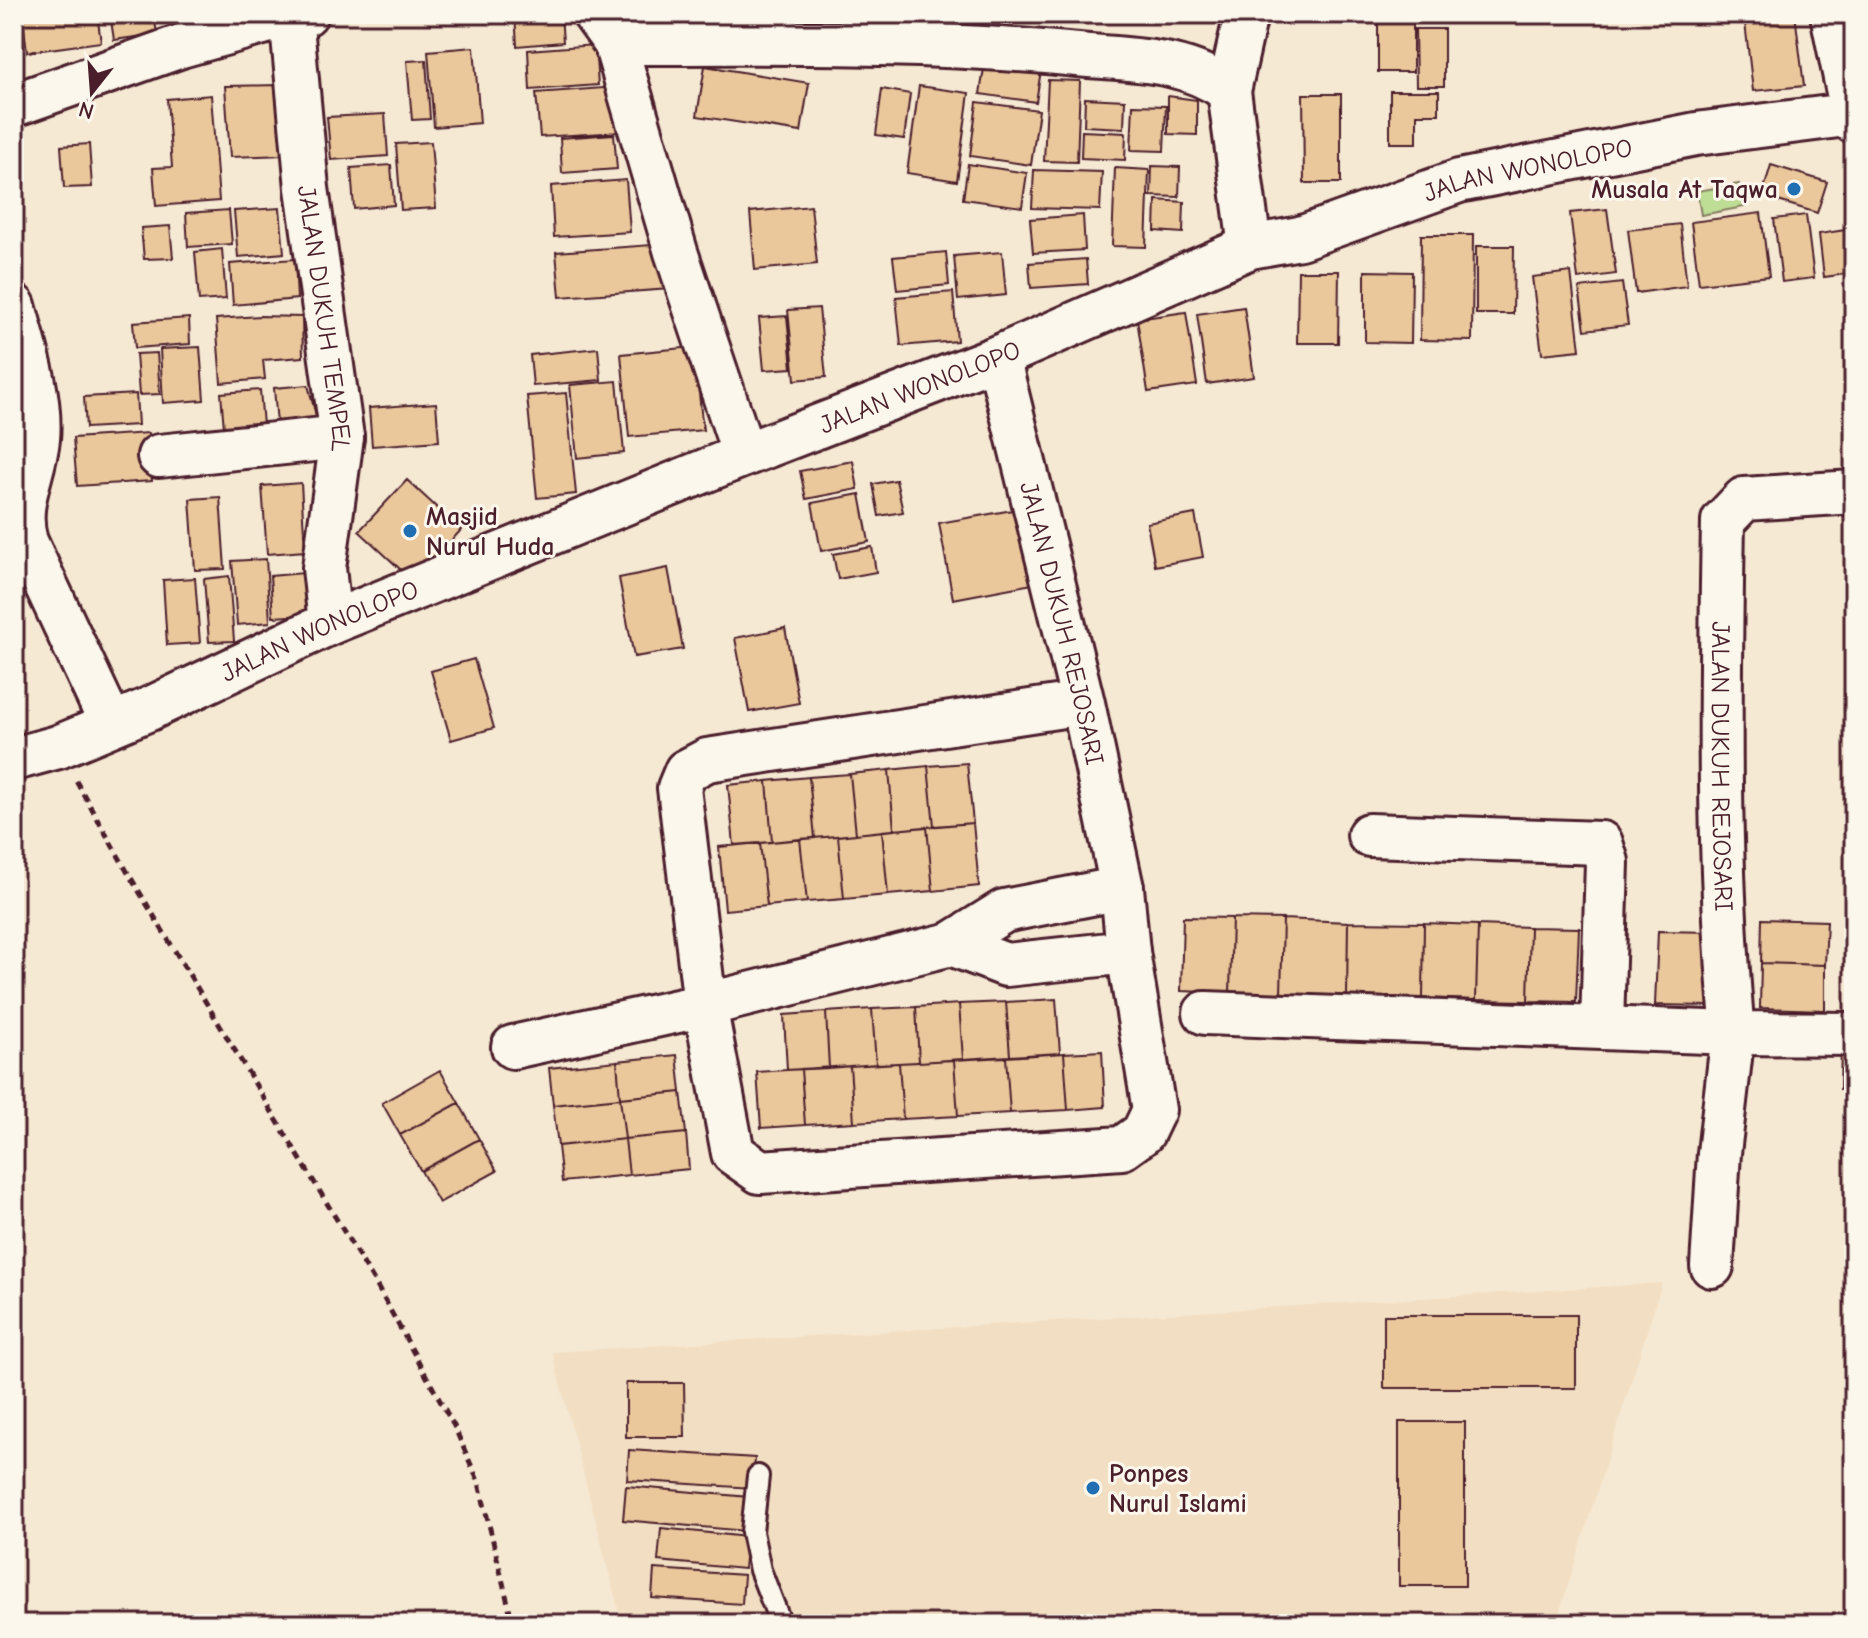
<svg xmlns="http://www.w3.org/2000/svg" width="1868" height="1638" font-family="'Comic Neue',sans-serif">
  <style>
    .built { fill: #f2dfc3 }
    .green { fill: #bedd95; stroke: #847e60; stroke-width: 2 }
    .building { fill: #eac89c; stroke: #4a1f2b; stroke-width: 2 }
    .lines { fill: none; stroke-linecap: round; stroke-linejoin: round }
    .lane-casing { stroke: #4a1f2b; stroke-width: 26 }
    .street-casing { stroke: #4a1f2b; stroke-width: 48 }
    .path { stroke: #4a1f2b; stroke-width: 5; stroke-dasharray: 8 6; stroke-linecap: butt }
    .lane { stroke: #fbf7ec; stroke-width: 20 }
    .street { stroke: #fbf7ec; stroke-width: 42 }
    .poi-dot { fill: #1f6fb2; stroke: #fbf7ec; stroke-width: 3 }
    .labels { text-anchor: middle; stroke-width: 6; stroke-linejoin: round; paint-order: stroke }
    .street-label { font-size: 26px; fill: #4a1f2b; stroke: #fbf7ec }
    .poi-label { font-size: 26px; font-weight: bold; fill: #4a1f2b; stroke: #fbf7ec; text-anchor: start }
  </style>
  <rect width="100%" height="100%" fill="#f6e9d4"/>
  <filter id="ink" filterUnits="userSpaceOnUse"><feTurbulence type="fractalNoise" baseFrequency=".0125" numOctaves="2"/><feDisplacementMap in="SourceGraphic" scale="16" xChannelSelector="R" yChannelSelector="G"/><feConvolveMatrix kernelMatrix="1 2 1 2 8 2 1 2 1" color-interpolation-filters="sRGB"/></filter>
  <g filter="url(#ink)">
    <path class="built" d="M 1662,1283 L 1556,1624 L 622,1624 L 552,1352 Z"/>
    <path class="green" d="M 1739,184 L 1744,207 L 1701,215 L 1697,191 Z"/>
    <path class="building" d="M 22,14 L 97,14 L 101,42 L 27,52 Z
      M 110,14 L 154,14 L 157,34 L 114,40 Z
      M 515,14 L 561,14 L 563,42 L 517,46 Z
      M 658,14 L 706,14 L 706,19 L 658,21 Z
      M 1378,14 L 1413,14 L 1413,72 L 1378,72 Z
      M 1744,14 L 1795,14 L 1804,86 L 1753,91 Z
      M 1415,29 L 1444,29 L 1444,86 L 1416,86 Z
      M 595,45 L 598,85 L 530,90 L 528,50 Z
      M 474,47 L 480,123 L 434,127 L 428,51 Z
      M 426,60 L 430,119 L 412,120 L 407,61 Z
      M 985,62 L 1041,70 L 1036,102 L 980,94 Z
      M 705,66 L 809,83 L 801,132 L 697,116 Z
      M 1048,80 L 1080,81 L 1077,162 L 1044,161 Z
      M 279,85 L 285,155 L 230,157 L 225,86 Z
      M 919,86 L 969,93 L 957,181 L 907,173 Z
      M 617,87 L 620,132 L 540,137 L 536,93 Z
      M 882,89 L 910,94 L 904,139 L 876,135 Z
      M 1390,91 L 1439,91 L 1439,114 L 1417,114 L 1417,143 L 1390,143 Z
      M 1303,94 L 1341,94 L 1341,183 L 1304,183 Z
      M 211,95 L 219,201 L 156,206 L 153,168 L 172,167 L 167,99 Z
      M 1168,96 L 1197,100 L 1197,135 L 1168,134 Z
      M 1085,98 L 1125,100 L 1124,128 L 1084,126 Z
      M 977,102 L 1039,110 L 1031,165 L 970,156 Z
      M 1133,105 L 1166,106 L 1164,151 L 1131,150 Z
      M 385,114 L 388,156 L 331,160 L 327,117 Z
      M 1082,131 L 1126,133 L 1125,160 L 1081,158 Z
      M 614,134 L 617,169 L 562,173 L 560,138 Z
      M 431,142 L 436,208 L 401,210 L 396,144 Z
      M 89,144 L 92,187 L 64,188 L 61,146 Z
      M 968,164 L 1027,173 L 1022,207 L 963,199 Z
      M 391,165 L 394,205 L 354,209 L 351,168 Z
      M 1771,165 L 1827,182 L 1817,213 L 1762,196 Z
      M 1152,166 L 1180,167 L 1179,197 L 1151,196 Z
      M 1115,168 L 1149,170 L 1146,247 L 1112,246 Z
      M 1034,170 L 1102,172 L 1100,210 L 1032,208 Z
      M 626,180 L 630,232 L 554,237 L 551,186 Z
      M 1156,200 L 1184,202 L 1183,233 L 1155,231 Z
      M 811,206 L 817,264 L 755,270 L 750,212 Z
      M 280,208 L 284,253 L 238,257 L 234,211 Z
      M 1607,209 L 1616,274 L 1578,279 L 1570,213 Z
      M 229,210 L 232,244 L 188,247 L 186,213 Z
      M 1761,213 L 1769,276 L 1699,284 L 1691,222 Z
      M 1083,215 L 1085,250 L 1033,253 L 1030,219 Z
      M 1806,215 L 1814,278 L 1782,282 L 1774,219 Z
      M 1680,224 L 1687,286 L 1636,293 L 1628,230 Z
      M 170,226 L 173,258 L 144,259 L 141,228 Z
      M 1852,229 L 1854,273 L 1824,277 L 1819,234 Z
      M 1421,235 L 1473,235 L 1472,341 L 1420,340 Z
      M 666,244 L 670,289 L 560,297 L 556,252 Z
      M 1476,246 L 1514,246 L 1513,314 L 1476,314 Z
      M 222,249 L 226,299 L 199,301 L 195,252 Z
      M 946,252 L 949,285 L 897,290 L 893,257 Z
      M 1002,252 L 1006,295 L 958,300 L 954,256 Z
      M 295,259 L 297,299 L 233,305 L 230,264 Z
      M 1086,259 L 1088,284 L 1031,288 L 1029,263 Z
      M 1298,271 L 1339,271 L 1338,343 L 1297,343 Z
      M 1365,271 L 1412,272 L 1411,343 L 1365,342 Z
      M 1571,272 L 1580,350 L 1542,354 L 1532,277 Z
      M 1622,283 L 1628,325 L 1585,330 L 1579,288 Z
      M 953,292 L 957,341 L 901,346 L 896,297 Z
      M 1244,307 L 1254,377 L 1207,384 L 1197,314 Z
      M 819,308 L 826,377 L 795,380 L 788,310 Z
      M 1186,312 L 1197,385 L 1148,392 L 1137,319 Z
      M 260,316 L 302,317 L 303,357 L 263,360 L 265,379 L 221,383 L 216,319 Z
      M 787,316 L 792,368 L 764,370 L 759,318 Z
      M 189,318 L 190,344 L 135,348 L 133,322 Z
      M 200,347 L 204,400 L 163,403 L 160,349 Z
      M 694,347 L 703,430 L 629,437 L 621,354 Z
      M 598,348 L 601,380 L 533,386 L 530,355 Z
      M 157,353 L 160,394 L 139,395 L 136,354 Z
      M 617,381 L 624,453 L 577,458 L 570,385 Z
      M 308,385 L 320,431 L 278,436 L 274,388 Z
      M 260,390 L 264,437 L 225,440 L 221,393 Z
      M 566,393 L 576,494 L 537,498 L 527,396 Z
      M 136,394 L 138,425 L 86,428 L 84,397 Z
      M 436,403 L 439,441 L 372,446 L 369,408 Z
      M 149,433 L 152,481 L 77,486 L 73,438 Z
      M 853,461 L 858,489 L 806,499 L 800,471 Z
      M 407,480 L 461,530 L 414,582 L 359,531 Z
      M 896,480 L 903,512 L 879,516 L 873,484 Z
      M 301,483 L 305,551 L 267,554 L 262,486 Z
      M 860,494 L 869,542 L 821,551 L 812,503 Z
      M 220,497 L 225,569 L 195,570 L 190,499 Z
      M 1024,508 L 1038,583 L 953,599 L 939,523 Z
      M 1195,514 L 1203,557 L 1155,566 L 1147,523 Z
      M 872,547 L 876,572 L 838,579 L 833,554 Z
      M 266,559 L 270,622 L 237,625 L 232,561 Z
      M 668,568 L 683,649 L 634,657 L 619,578 Z
      M 304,573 L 306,615 L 273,617 L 270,576 Z
      M 229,576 L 234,641 L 209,642 L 204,579 Z
      M 195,578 L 200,643 L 167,645 L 163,580 Z
      M 785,628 L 799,703 L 749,712 L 735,638 Z
      M 474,659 L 494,728 L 451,740 L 431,671 Z
      M 967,763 L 973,823 L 934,826 L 928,766 Z
      M 928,766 L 934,826 L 894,830 L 889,770 Z
      M 889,770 L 894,830 L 856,834 L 850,774 Z
      M 850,774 L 856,834 L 815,838 L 809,777 Z
      M 809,777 L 815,838 L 772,842 L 767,781 Z
      M 767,781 L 772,842 L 734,845 L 728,785 Z
      M 973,823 L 979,886 L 933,891 L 927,827 Z
      M 927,827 L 933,891 L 888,895 L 882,831 Z
      M 882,831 L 888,895 L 844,899 L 838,836 Z
      M 838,836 L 844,899 L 807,902 L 800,839 Z
      M 800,839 L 807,902 L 767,906 L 760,843 Z
      M 760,843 L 767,906 L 725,910 L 719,847 Z
      M 1183,917 L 1232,918 L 1230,993 L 1181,991 Z
      M 1232,918 L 1283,919 L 1281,994 L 1230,993 Z
      M 1283,919 L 1348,922 L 1347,996 L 1281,994 Z
      M 1762,919 L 1827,921 L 1825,965 L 1761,963 Z
      M 1348,922 L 1424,923 L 1423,998 L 1347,996 Z
      M 1424,923 L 1478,925 L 1476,1000 L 1423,998 Z
      M 1478,925 L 1530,927 L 1528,1001 L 1476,1000 Z
      M 1530,927 L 1579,928 L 1576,1002 L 1528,1001 Z
      M 1658,931 L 1713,932 L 1711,1006 L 1655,1005 Z
      M 1761,963 L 1825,965 L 1825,1010 L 1760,1008 Z
      M 1056,999 L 1060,1053 L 1010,1056 L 1006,1002 Z
      M 1006,1002 L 1010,1056 L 963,1059 L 959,1004 Z
      M 959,1004 L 963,1059 L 919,1062 L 916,1007 Z
      M 916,1007 L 919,1062 L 876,1064 L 872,1009 Z
      M 872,1009 L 876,1064 L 829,1068 L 826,1012 Z
      M 826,1012 L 829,1068 L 787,1070 L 784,1015 Z
      M 1841,1045 L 1854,1046 L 1854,1090 L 1840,1089 Z
      M 1102,1051 L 1105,1107 L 1068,1110 L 1064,1053 Z
      M 1064,1053 L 1068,1110 L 1010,1113 L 1006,1057 Z
      M 677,1055 L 681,1092 L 620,1098 L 617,1061 Z
      M 1006,1057 L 1010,1113 L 958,1116 L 954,1060 Z
      M 954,1060 L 958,1116 L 903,1119 L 899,1063 Z
      M 617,1061 L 620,1098 L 553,1105 L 549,1068 Z
      M 899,1063 L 903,1119 L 854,1122 L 850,1066 Z
      M 850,1066 L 854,1122 L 805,1125 L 801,1069 Z
      M 801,1069 L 805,1125 L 761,1128 L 757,1072 Z
      M 440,1070 L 459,1103 L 400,1135 L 382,1103 Z
      M 681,1092 L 686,1133 L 625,1139 L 620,1098 Z
      M 620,1098 L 625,1139 L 558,1146 L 553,1105 Z
      M 459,1103 L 479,1139 L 421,1171 L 400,1135 Z
      M 686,1133 L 689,1169 L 629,1175 L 625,1139 Z
      M 479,1139 L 497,1171 L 439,1203 L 421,1171 Z
      M 625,1139 L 629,1175 L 562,1182 L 558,1146 Z
      M 1384,1315 L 1576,1315 L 1576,1388 L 1384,1388 Z
      M 626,1383 L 684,1383 L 685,1437 L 626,1437 Z
      M 1399,1422 L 1465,1422 L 1465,1586 L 1399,1586 Z
      M 629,1450 L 755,1458 L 753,1488 L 627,1480 Z
      M 626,1486 L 749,1497 L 746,1531 L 623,1520 Z
      M 661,1528 L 747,1537 L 744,1569 L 658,1561 Z
      M 654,1569 L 744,1575 L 742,1604 L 652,1598 Z"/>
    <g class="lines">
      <defs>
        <path id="lane" d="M 782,43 L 785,14
          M 758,1476 L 752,1532 L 760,1570 L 781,1624"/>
        <g id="street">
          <path d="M 594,14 L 615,43 L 676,252 L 744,455"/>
          <path d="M 1246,14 L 1229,91 L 1250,247"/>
          <path d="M 1832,14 L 1854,122"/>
          <path id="s1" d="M 291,15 L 307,188 L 342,437 L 324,568 L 330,623"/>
          <path d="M 615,43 C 769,43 924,40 1078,55 C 1131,60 1185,58 1229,91"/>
          <path d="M 14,105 L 181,46 L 291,15 L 306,14"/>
          <path d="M 14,306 C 25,347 42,396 38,439 C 34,477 15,503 26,542 L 111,724"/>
          <path id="s2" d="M 998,357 L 1083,703 L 1122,888 L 1128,952 L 1154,1110 L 1143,1133 L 1122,1148 L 760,1172 L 733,1153 L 705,1005 L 679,788 L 686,771 L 707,760 L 1083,703"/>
          <path d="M 159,456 L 342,437"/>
          <path id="s3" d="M 1854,492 L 1744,499 L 1723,521 C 1720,693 1717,861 1733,1033 L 1854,1034"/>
          <path id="s4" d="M 14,759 L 58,747 L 149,709 L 330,623 L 744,455 L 998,357 L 1250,247 L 1300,238 L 1459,181 L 1696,134 L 1854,114"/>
          <path d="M 1369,835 L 1601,843 L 1607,862 L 1602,1026"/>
          <path d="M 951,944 L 1006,965 L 1128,952"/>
          <path d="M 1205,1013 L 1733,1033 L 1719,1153 L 1712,1266"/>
          <path d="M 513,1047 L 705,1005 L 951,944 L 1004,911 L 1122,888"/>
        </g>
      </defs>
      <use href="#lane" class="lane-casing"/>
      <use href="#street" class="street-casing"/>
      <path class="path" d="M 76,781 L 128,873 L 378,1288 L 454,1426 L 479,1483 L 513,1624"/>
      <use href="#lane" class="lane"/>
      <use href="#street" class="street"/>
    </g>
  </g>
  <g class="poi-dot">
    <circle cx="1794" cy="189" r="8"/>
    <circle cx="410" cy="531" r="8"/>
    <circle cx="1093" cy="1488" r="8"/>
  </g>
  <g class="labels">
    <g class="street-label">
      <text dy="9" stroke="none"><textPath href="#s4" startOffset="1628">JALAN WONOLOPO</textPath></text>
      <text dy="9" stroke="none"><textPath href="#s1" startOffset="306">JALAN DUKUH TEMPEL</textPath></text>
      <text dy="9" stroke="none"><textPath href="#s4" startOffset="980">JALAN WONOLOPO</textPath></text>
      <text dy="9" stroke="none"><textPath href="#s2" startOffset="274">JALAN DUKUH REJOSARI</textPath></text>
      <text dy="9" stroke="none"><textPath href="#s4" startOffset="332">JALAN WONOLOPO</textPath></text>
      <text dy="9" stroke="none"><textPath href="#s3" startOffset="386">JALAN DUKUH REJOSARI</textPath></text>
    </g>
    <g class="poi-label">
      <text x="1778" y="198" text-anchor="end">Musala At Taqwa</text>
      <text x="426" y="525">Masjid<tspan x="426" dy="30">Nurul Huda</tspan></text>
      <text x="1109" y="1482">Ponpes<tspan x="1109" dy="30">Nurul Islami</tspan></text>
    </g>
  </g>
  <rect width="1868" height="1638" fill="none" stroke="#fbf7ec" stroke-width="48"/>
  <rect x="24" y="24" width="1820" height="1590" fill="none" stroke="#4a1f2b" stroke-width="3" filter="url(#ink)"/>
  <g transform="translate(92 92) rotate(197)" stroke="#fbf7ec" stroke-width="6" paint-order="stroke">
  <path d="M0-6L14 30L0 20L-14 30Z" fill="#4a1f2b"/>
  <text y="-12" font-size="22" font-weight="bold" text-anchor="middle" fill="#4a1f2b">N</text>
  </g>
</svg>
